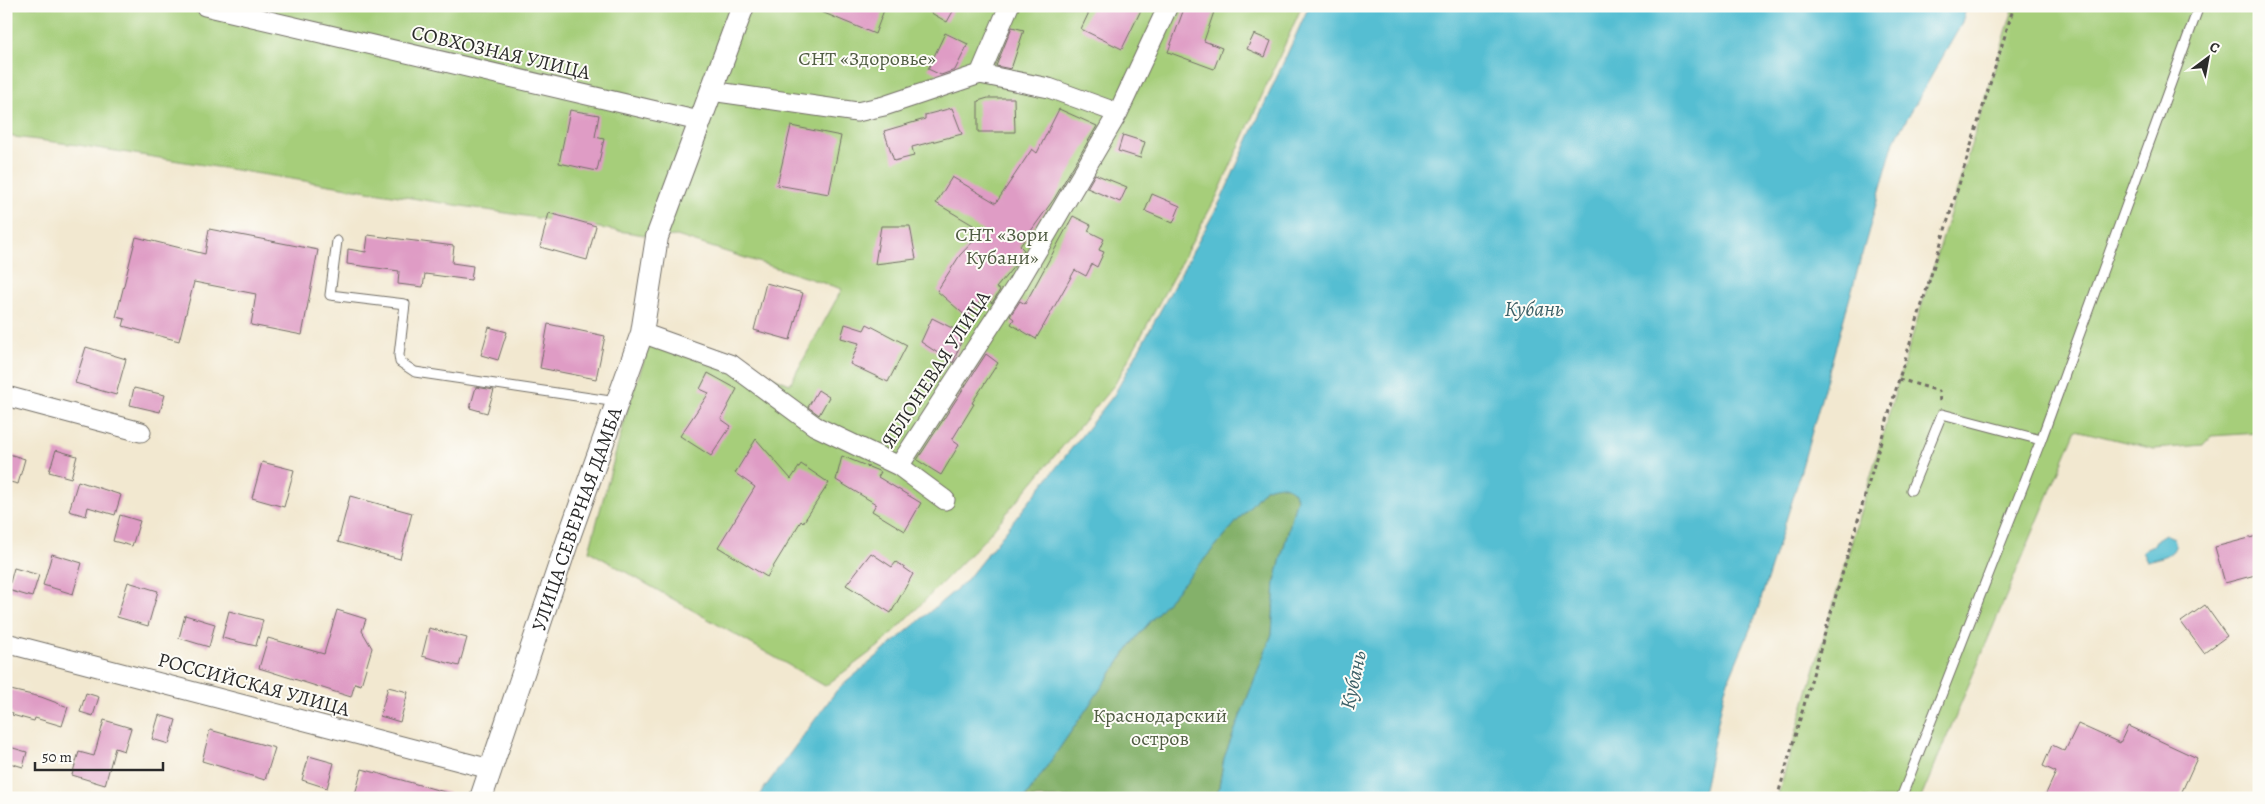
<svg xmlns="http://www.w3.org/2000/svg" width="2265" height="804" font-family="Alegreya,serif">
  <style>
    .green { fill: #a6ce7a; stroke: #687c52 }
    .forest { fill: #84b16a; stroke: #586e4a }
    .water { fill: #55bed2; stroke: #40747e }
    .building { fill: #df9cc5 }
    .lines { fill: none; stroke-linecap: round; stroke-linejoin: round }
    .service-casing { stroke: #716d65; stroke-width: 11 }
    .minor-casing { stroke: #716d65; stroke-width: 21 }
    .tertiary-casing { stroke: #716d65; stroke-width: 24 }
    .path { stroke: #716d65; stroke-width: 3; stroke-dasharray: 4 4; stroke-linecap: butt }
    .service { stroke: #fff; stroke-width: 9 }
    .minor { stroke: #fff; stroke-width: 19 }
    .tertiary { stroke: #fff; stroke-width: 22 }
    .labels { text-anchor: middle; stroke-width: 4; stroke-linejoin: round; paint-order: stroke }
    .street-label { font-size: 20px; fill: #2b2b2b; stroke: #fdfcf7 }
    .park-label { font-size: 20px; fill: #505c43; stroke: #fdfcf7 }
    .water-label { font-size: 21px; font-style: italic; fill: #3a5e65; stroke: #fdfcf7 }
  </style>
  <rect width="100%" height="100%" fill="#fdfcf7"/>
  <filter id="ink" filterUnits="userSpaceOnUse"><feTurbulence type="fractalNoise" baseFrequency=".02" numOctaves="2"/><feDisplacementMap in="SourceGraphic" scale="10" xChannelSelector="R" yChannelSelector="G"/><feConvolveMatrix kernelMatrix="1 2 1 2 8 2 1 2 1" color-interpolation-filters="sRGB"/></filter>
  <filter id="wash" filterUnits="userSpaceOnUse"><feTurbulence type="fractalNoise" baseFrequency=".0096" numOctaves="4" result="noise"/><feDisplacementMap in="SourceGraphic" scale="20" xChannelSelector="R" yChannelSelector="G"/><feGaussianBlur stdDeviation="1.12" result="paint"/><feColorMatrix in="noise" values="0 0 0 0 0 0 0 0 0 0 0 0 0 0 0 0 0 1.4 0 .05"/><feComposite in="paint" operator="in"/></filter>
  <g filter="url(#wash)">
    <rect width="100%" height="100%" fill="#f2e8d0"/>
    <path class="green" d="M 6,6 L 1302,6 L 1217,196 L 1115,384 L 985,539 L 883,643 L 825,686 L 589,551 L 629,404 L 649,346 L 658,331 L 790,384 L 842,289 L 677,236 L 657,237 L 78,145 L 6,136 Z
      M 2014,6 L 2259,6 L 2259,433 L 2211,436 L 2203,445 L 2154,449 L 2076,430 L 1921,798 L 1777,798 L 1899,379 Z"/>
    <path class="forest" d="M 1276,485 C 1287,486 1292,488 1297,498 L 1275,581 L 1272,634 L 1224,758 L 1217,798 L 1025,798 L 1135,639 L 1265,489 Z"/>
    <path class="water" d="M 1309,6 L 1967,6 L 1961,25 L 1894,141 L 1794,495 L 1756,615 L 1725,689 L 1702,798 L 1217,798 L 1224,758 L 1272,634 L 1275,581 L 1297,498 C 1290,484 1279,483 1265,489 L 1135,639 L 1025,798 L 757,798 L 837,690 L 965,582 L 1114,395 L 1221,200 Z
      M 2165,534 L 2174,538 C 2181,555 2159,558 2147,561 L 2142,551 L 2153,546 L 2157,539 Z"/>
    <g id="blocks">
      <path class="building" d="M 807,6 L 874,6 L 884,10 L 875,34 Z
        M 919,6 L 956,6 L 947,22 Z
        M 1092,6 L 1143,6 L 1122,49 L 1081,29 Z
        M 1185,6 L 1216,6 L 1204,41 L 1222,48 L 1214,69 L 1168,52 Z
        M 1012,27 L 1024,30 L 1011,69 L 996,66 Z
        M 945,33 L 968,44 L 955,70 L 941,75 L 928,69 Z
        M 1254,34 L 1271,41 L 1265,57 L 1247,49 Z
        M 988,98 L 1014,98 L 1015,132 L 978,132 L 978,101 Z
        M 952,108 L 962,134 L 912,147 L 914,156 L 894,161 L 884,131 L 925,119 L 925,115 Z
        M 1059,109 L 1097,126 L 1054,199 L 1020,246 L 1024,250 L 1016,264 L 996,288 L 1000,290 L 992,303 L 984,297 L 967,317 L 937,291 L 960,255 L 983,231 L 936,203 L 952,177 L 996,203 L 1032,149 L 1037,153 Z
        M 570,110 L 599,115 L 595,137 L 604,139 L 597,171 L 559,163 Z
        M 791,126 L 841,136 L 829,194 L 777,185 Z
        M 1123,135 L 1145,142 L 1140,158 L 1118,151 Z
        M 1095,174 L 1127,187 L 1120,202 L 1087,188 Z
        M 1152,194 L 1180,206 L 1173,223 L 1145,211 Z
        M 549,213 L 596,226 L 587,260 L 540,247 Z
        M 1073,216 L 1091,225 L 1088,231 L 1104,239 L 1099,250 L 1104,252 L 1097,267 L 1092,264 L 1086,276 L 1075,270 L 1036,339 L 1011,324 L 1014,319 L 1010,316 L 1020,301 L 1025,304 Z
        M 881,226 L 910,226 L 916,259 L 875,264 Z
        M 209,229 L 318,250 L 302,335 L 251,325 L 256,294 L 194,282 L 179,341 L 123,326 L 125,319 L 116,317 L 136,237 L 205,254 Z
        M 368,235 L 454,246 L 452,263 L 473,266 L 471,280 L 425,274 L 423,287 L 398,284 L 399,271 L 347,264 L 348,249 L 366,252 Z
        M 766,283 L 803,293 L 790,340 L 754,330 Z
        M 932,318 L 964,334 L 953,363 L 921,342 Z
        M 548,324 L 605,336 L 596,379 L 540,368 Z
        M 845,324 L 864,330 L 867,324 L 907,345 L 888,382 L 850,364 L 859,343 L 841,338 Z
        M 489,327 L 507,332 L 498,360 L 481,355 Z
        M 86,347 L 126,359 L 116,395 L 75,383 Z
        M 986,354 L 998,363 L 972,403 L 974,404 L 952,440 L 959,445 L 941,475 L 917,460 Z
        M 708,373 L 737,389 L 721,419 L 731,426 L 711,456 L 680,436 L 709,393 L 700,389 Z
        M 476,387 L 494,390 L 487,413 L 470,408 Z
        M 134,388 L 165,395 L 160,412 L 130,405 Z
        M 818,390 L 829,397 L 819,415 L 808,407 Z
        M 756,439 L 791,479 L 801,464 L 829,483 L 803,523 L 801,521 L 767,577 L 718,547 L 755,487 L 735,473 Z
        M 56,450 L 77,456 L 71,478 L 49,472 Z
        M 6,453 L 25,459 L 18,484 L 6,481 Z
        M 842,456 L 881,472 L 878,477 L 921,503 L 905,531 L 872,511 L 876,504 L 836,480 Z
        M 262,462 L 294,470 L 284,507 L 252,498 Z
        M 78,481 L 121,495 L 115,515 L 88,507 L 86,516 L 69,511 Z
        M 350,496 L 412,513 L 400,559 L 338,542 Z
        M 120,515 L 140,521 L 132,546 L 113,541 Z
        M 2257,536 L 2259,574 L 2225,583 L 2215,547 Z
        M 871,553 L 892,567 L 896,562 L 913,574 L 891,613 L 846,585 Z
        M 52,554 L 82,563 L 73,594 L 43,585 Z
        M 14,568 L 39,575 L 32,597 L 8,590 Z
        M 128,582 L 158,591 L 148,626 L 117,617 Z
        M 2205,605 L 2227,636 L 2204,653 L 2181,622 Z
        M 337,610 L 366,619 L 362,631 L 372,648 L 361,685 L 355,683 L 351,697 L 259,668 L 268,638 L 324,654 Z
        M 229,611 L 263,620 L 256,646 L 222,638 Z
        M 185,615 L 215,624 L 209,647 L 179,638 Z
        M 429,628 L 467,638 L 459,666 L 422,656 Z
        M 388,687 L 408,692 L 400,722 L 380,716 Z
        M 6,689 L 41,697 L 68,707 L 62,726 L 35,718 L 34,721 L 12,715 L 13,713 L 6,711 Z
        M 86,693 L 99,697 L 93,716 L 80,712 Z
        M 159,715 L 176,720 L 169,744 L 152,739 Z
        M 104,720 L 131,728 L 124,751 L 115,748 L 105,785 L 72,775 L 79,752 L 94,756 Z
        M 2078,724 L 2120,743 L 2128,726 L 2197,758 L 2179,798 L 2044,798 L 2056,772 L 2043,766 L 2052,745 L 2065,751 Z
        M 210,730 L 275,748 L 265,780 L 202,761 Z
        M 6,746 L 27,752 L 23,767 L 6,762 Z
        M 309,756 L 334,763 L 327,788 L 302,780 Z
        M 362,769 L 452,794 L 452,798 L 354,798 Z"/>
    </g>
  </g>
  <g filter="url(#ink)">
    <use href="#blocks" fill-opacity="0" stroke="#716d65" stroke-width="1"/>
    <g class="lines">
      <defs>
        <path id="service" d="M 337,241 L 330,295 L 405,304 L 399,355 L 400,362 L 415,372 L 617,402
          M 1911,490 L 1942,414 L 2041,440
          M 1901,798 L 2041,440 L 2199,6"/>
        <path id="minor" d="M 205,6 L 699,121
          M 980,74 L 1049,88 L 1118,113
          M 711,91 L 857,112 L 884,106 L 980,74 L 1009,6
          M 642,333 L 732,365 L 815,426 L 899,466 L 945,500
          M 6,396 L 141,432
          M 899,466 L 1015,288 L 1118,113 L 1168,6
          M 6,643 L 490,769"/>
        <g id="tertiary">
          <path id="s1" d="M 481,798 L 570,534 L 642,333 L 657,237 L 743,6"/>
        </g>
      </defs>
      <use href="#service" class="service-casing"/>
      <use href="#minor" class="minor-casing"/>
      <use href="#tertiary" class="tertiary-casing"/>
      <path class="path" d="M 1899,379 L 1939,391 L 1940,403
        M 1777,798 L 1899,379 L 2014,6"/>
      <use href="#service" class="service"/>
      <use href="#minor" class="minor"/>
      <use href="#tertiary" class="tertiary"/>
    </g>
  </g>
  <g class="labels">
    <g class="street-label">
      <text transform="translate(501 52) rotate(13)" y="7">СОВХОЗНАЯ УЛИЦА</text>
      <text transform="translate(935 369) rotate(-57)" y="7">ЯБЛОНЕВАЯ УЛИЦА</text>
      <text dy="7" stroke="none"><textPath href="#s1" startOffset="295">УЛИЦА СЕВЕРНАЯ ДАМБА</textPath></text>
      <text transform="translate(254 684) rotate(15)" y="7">РОССИЙСКАЯ УЛИЦА</text>
    </g>
    <g class="park-label">
      <text x="867" y="65">СНТ «Здоровье»</text>
      <text x="1002" y="241">СНТ «Зори<tspan x="1002" dy="23">Кубани»</tspan></text>
      <text x="1160" y="722">Краснодарский<tspan x="1160" dy="23">остров</tspan></text>
    </g>
    <g class="water-label">
      <text x="1534" y="316">Кубань</text>
      <text transform="translate(1353 680) rotate(-78)" y="7">Кубань</text>
    </g>
  </g>
  <rect width="2265" height="804" fill="none" stroke="#fdfcf7" stroke-width="25"/>
  <g transform="translate(2208 58) rotate(32)" stroke="#fdfcf7" stroke-width="4" paint-order="stroke">
  <path d="M0-4L9 19L0 12L-9 19Z" fill="#2b2b2b"/>
  <text y="-8" font-size="14" font-weight="bold" text-anchor="middle" fill="#2b2b2b">С</text>
  </g>
  <path d="M35 762v8h128v-8" fill="none" stroke="#2b2b2b" stroke-width="2.5"/>
  <text x="42" y="762" font-size="15" fill="#2b2b2b" stroke="#fdfcf7" stroke-width="4" paint-order="stroke">50 m</text>
</svg>
